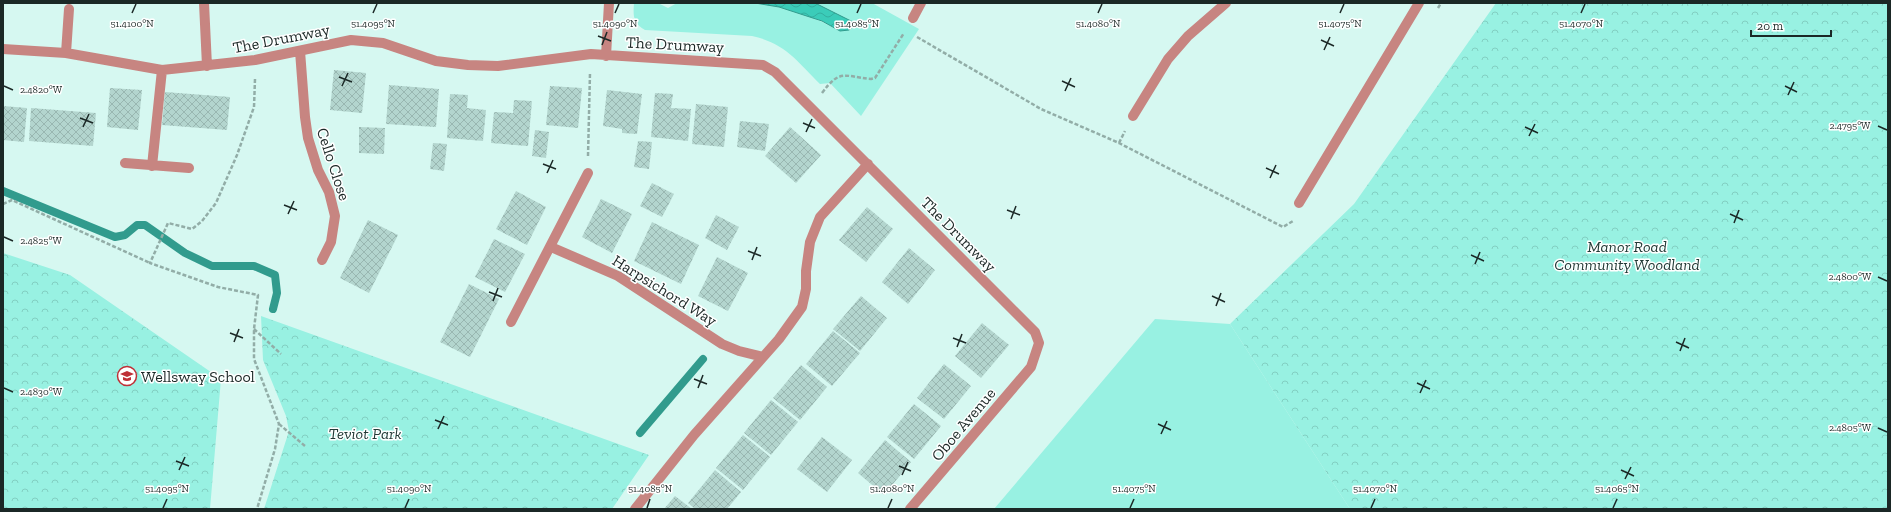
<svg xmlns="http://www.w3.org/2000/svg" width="1891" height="512" font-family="'Zilla Slab',serif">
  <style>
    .grass { fill: #98f1e2 }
    .park { fill: url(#park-crowns) }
    .water { fill: url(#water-waves); stroke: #319b8d }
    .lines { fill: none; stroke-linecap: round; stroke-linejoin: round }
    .stream { stroke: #319b8d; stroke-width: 8 }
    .building { fill: url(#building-cross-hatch) }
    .path { stroke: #92ada7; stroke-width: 2.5; stroke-dasharray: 4 2; stroke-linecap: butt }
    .minor { stroke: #c78581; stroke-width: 10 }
    .ticks { fill: none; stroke: #1b2826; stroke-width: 1.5 }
    .labels { text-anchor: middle; stroke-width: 3; stroke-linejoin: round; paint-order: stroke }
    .street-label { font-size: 16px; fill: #1b2826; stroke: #fff }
    .park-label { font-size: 16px; font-style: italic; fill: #223a36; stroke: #fff }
    .poi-label { font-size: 16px; fill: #1b2826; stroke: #fff; text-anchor: start }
    .ticks-label { font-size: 10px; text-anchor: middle; fill: #1b2826; stroke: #fff; stroke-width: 3; stroke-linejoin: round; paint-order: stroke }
  </style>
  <defs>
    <pattern id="park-crowns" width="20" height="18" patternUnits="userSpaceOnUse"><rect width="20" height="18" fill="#98f1e2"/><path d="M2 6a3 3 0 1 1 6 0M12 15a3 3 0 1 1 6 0" fill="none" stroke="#82cfc2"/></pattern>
    <pattern id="water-waves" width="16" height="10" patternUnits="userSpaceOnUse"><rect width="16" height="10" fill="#3bccb9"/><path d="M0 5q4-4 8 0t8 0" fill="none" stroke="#33af9f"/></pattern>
    <pattern id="building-cross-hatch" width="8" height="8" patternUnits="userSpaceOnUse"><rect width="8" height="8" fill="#b3d5ce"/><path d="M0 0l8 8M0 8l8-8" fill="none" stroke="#99b7b1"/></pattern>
  </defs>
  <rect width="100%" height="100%" fill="#d6f8f1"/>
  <path class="grass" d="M 634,3 L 658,3 L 668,8 L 677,3 C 703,3 731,0 757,3 C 786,7 815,17 840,31 L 823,8 L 815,3 L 872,3 L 919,29 L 861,116 L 830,83 L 820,84 C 797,61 785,43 752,36 L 645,30 C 633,23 633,16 634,3 Z
    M 1155,319 L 1230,324 L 1350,509 L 994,509 Z"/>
  <path class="park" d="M 1496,3 L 1888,3 L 1888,509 L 1350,509 L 1230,324 L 1354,204 Z
    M 3,253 L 70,275 L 221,379 L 210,509 L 3,509 Z
    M 261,316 L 649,455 L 612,509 L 264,509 L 289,431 L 286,416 L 263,360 Z"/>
  <path class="water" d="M 755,3 L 815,3 L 853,22 L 853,27 L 849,30 L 840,31 L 822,21 L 779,7 Z"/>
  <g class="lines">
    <path class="stream" d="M 3,191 L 115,237 L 125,235 L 137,225 L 145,225 L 185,253 L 212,266 L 254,266 L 275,275 L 277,293 L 273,309
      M 640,433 L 703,359"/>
  </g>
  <path class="building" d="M 334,70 L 366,73 L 362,113 L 330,110 Z
    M 389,85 L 439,89 L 436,127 L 386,124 Z
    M 550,86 L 582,88 L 578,128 L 546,125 Z
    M 110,88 L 142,90 L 138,130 L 107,127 Z
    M 607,90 L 642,94 L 637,134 L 622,133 L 622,129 L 603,126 Z
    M 165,92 L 230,97 L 227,130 L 162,125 Z
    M 655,93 L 673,94 L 671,108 L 691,109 L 688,141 L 651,137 Z
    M 450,94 L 468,95 L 467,108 L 486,110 L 483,141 L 447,138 Z
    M 514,100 L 532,101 L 528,146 L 491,143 L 494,112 L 513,113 Z
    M 696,104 L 728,107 L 724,147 L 692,144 Z
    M 3,106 L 27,108 L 24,142 L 3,140 Z
    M 31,108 L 96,113 L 93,146 L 29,141 Z
    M 740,121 L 769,124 L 765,151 L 737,147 Z
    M 359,127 L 385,128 L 384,154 L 359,153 Z
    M 790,127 L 821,155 L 796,183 L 765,156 Z
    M 535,130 L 549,132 L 546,158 L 532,156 Z
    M 638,141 L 652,142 L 649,169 L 634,167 Z
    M 433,143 L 447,144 L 444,171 L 430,169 Z
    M 652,183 L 674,194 L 662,217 L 640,206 Z
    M 516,191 L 546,207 L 527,245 L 496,229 Z
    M 601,199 L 632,214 L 612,253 L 582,237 Z
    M 867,207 L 893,229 L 866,262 L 839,240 Z
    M 716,215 L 739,227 L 727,250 L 705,238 Z
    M 368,220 L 398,235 L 369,293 L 340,278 Z
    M 652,222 L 699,245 L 681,284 L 634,261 Z
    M 494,239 L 525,254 L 505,292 L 475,277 Z
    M 909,248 L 935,270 L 908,304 L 882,282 Z
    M 717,257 L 748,273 L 728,311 L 698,296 Z
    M 469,284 L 499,299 L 470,357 L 440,342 Z
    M 861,296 L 887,318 L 860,351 L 833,329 Z
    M 982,323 L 1009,345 L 981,378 L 955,356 Z
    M 833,331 L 860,353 L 832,386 L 806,364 Z
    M 944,364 L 971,386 L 944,419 L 917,398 Z
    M 801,365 L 827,387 L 800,420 L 773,398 Z
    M 771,400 L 798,422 L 771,455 L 744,433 Z
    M 914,404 L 941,426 L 914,459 L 887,437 Z
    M 743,435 L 770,457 L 743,490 L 716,468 Z
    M 822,437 L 852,460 L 827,492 L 797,469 Z
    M 885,440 L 911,462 L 884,495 L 858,473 Z
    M 715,470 L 741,492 L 727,509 L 695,509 L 688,503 Z
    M 675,496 L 692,509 L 664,509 Z"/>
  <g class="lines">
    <path class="path" d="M 1438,8 L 1441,3
      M 917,37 L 1041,109 L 1119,143 L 1283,227 L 1293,221
      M 255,79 L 254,107 L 237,155 L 216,203 L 202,221 L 192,229 L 168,223 L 150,263 L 218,287 L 258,295 L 254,329 L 254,359 L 279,424 L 275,449 L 257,509
      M 822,93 C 840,69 843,76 871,79 L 875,78 L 904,33
      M 1119,143 L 1125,131
      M 588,156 L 590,73
      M 3,204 L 12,200 L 150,263
      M 254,329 L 281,354
      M 279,424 L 305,446"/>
    <path class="minor" d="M 204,3 L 207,66
      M 913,18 L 921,3
      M 3,49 L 66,53 L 162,70 L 255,60 L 351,40 L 383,43 L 436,61 L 468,65 L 498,66 L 591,54 L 763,65 L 775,72 L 1035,332 L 1039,343 L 1031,367 L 910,509
      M 300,51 L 305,117 L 308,138 L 318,170 L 329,192 L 335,216 L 331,242 L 322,260
      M 66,53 L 69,9
      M 606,56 L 609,3
      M 1133,116 L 1168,59 L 1188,36 L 1226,3
      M 125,163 L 189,168
      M 152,166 L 162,70
      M 1299,203 L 1419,3
      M 551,247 L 618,276 L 722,344 L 739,351 L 763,357
      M 511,322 L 588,173
      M 635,509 L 694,435 L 779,339 L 802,307 L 806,289 L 806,271 L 810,242 L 820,217 L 868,164"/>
  </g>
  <path class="ticks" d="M 132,13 L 136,4M 373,13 L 377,4M 615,13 L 619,4M 857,13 L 861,4M 1098,13 L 1102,4M 1340,13 L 1344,4M 1581,13 L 1585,4M 598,36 L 611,41M 1321,40 L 1334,46M 602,45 L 607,32M 1324,50 L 1330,37M 339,77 L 352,82M 1062,81 L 1075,87M 4,86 L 13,90M 342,86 L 348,73M 1785,86 L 1797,92M 1065,91 L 1071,78M 1788,95 L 1794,82M 80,118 L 93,123M 803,123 L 815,128M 1878,126 L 1887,130M 83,127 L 89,114M 1525,127 L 1538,133M 806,132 L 812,119M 1529,136 L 1535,124M 543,164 L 556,169M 1266,168 L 1279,174M 547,173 L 553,160M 1270,178 L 1276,165M 284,205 L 297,210M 1007,210 L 1020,215M 288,214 L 294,201M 1730,214 L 1743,220M 1011,219 L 1016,206M 1734,223 L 1739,210M 4,237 L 13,241M 748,251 L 761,256M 1471,255 L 1484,261M 752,260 L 757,247M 1475,264 L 1480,252M 1878,277 L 1887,281M 489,292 L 502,297M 1212,296 L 1225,302M 493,301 L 498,288M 1216,306 L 1221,293M 230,333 L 243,338M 953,338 L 966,343M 234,342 L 239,329M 1676,342 L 1689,348M 957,347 L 962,334M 1680,351 L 1685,338M 694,379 L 707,384M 1417,383 L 1430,389M 4,388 L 13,392M 698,388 L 703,375M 1420,393 L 1426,380M 435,420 L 448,425M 1158,424 L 1171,430M 1878,428 L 1887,432M 438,429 L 444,416M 1161,434 L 1167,421M 176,461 L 189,466M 899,466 L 911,471M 179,470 L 185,457M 1621,470 L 1634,476M 902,475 L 908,462M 1625,479 L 1631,467M 163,508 L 167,499M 405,508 L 409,499M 647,508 L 650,499M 888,508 L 892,499M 1130,508 L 1134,499M 1371,508 L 1375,499M 1613,508 L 1617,499"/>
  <defs>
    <symbol id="school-ring" viewBox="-11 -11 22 22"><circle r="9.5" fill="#fff" stroke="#bf2f36" stroke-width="1.5"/><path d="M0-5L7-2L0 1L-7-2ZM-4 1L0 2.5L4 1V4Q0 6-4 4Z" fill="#bf2f36"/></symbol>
  </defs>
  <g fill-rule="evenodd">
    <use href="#school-ring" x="116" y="365" width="22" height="22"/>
  </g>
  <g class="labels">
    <g class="street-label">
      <text transform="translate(281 38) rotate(-11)" y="6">The Drumway</text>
      <text transform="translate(675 44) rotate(3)" y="6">The Drumway</text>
      <text transform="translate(334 164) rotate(72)" y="6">Cello Close</text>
      <text transform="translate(959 234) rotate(45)" y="6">The Drumway</text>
      <text transform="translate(665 290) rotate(32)" y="6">Harpsichord Way</text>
      <text transform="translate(963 424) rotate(-50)" y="6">Oboe Avenue</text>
    </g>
    <g class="park-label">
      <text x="1627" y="252">Manor Road<tspan x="1627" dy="18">Community Woodland</tspan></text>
      <text x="365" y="439">Teviot Park</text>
    </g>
    <g class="poi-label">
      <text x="141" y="382">Wellsway School</text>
    </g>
  </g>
  <g class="ticks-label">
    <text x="1098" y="27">51.4080°N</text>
    <text x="1340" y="27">51.4075°N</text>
    <text x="1581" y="27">51.4070°N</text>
    <text x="373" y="27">51.4095°N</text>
    <text x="615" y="27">51.4090°N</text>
    <text x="857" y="27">51.4085°N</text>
    <text x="132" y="27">51.4100°N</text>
    <text x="41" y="93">2.4820°W</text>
    <text x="1850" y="129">2.4795°W</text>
    <text x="41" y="244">2.4825°W</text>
    <text x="1850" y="280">2.4800°W</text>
    <text x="41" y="395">2.4830°W</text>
    <text x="1850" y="431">2.4805°W</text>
    <text x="167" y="492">51.4095°N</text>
    <text x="409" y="492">51.4090°N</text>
    <text x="650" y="492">51.4085°N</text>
    <text x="892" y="492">51.4080°N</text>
    <text x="1134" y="492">51.4075°N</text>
    <text x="1375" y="492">51.4070°N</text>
    <text x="1617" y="492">51.4065°N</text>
  </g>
  <rect width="1891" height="512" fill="none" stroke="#1b2826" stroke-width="8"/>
  <path d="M1751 30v6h80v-6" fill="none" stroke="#1b2826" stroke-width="2"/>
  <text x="1757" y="30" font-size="12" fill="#1b2826" stroke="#ffffff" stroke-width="3" paint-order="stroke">20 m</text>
</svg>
